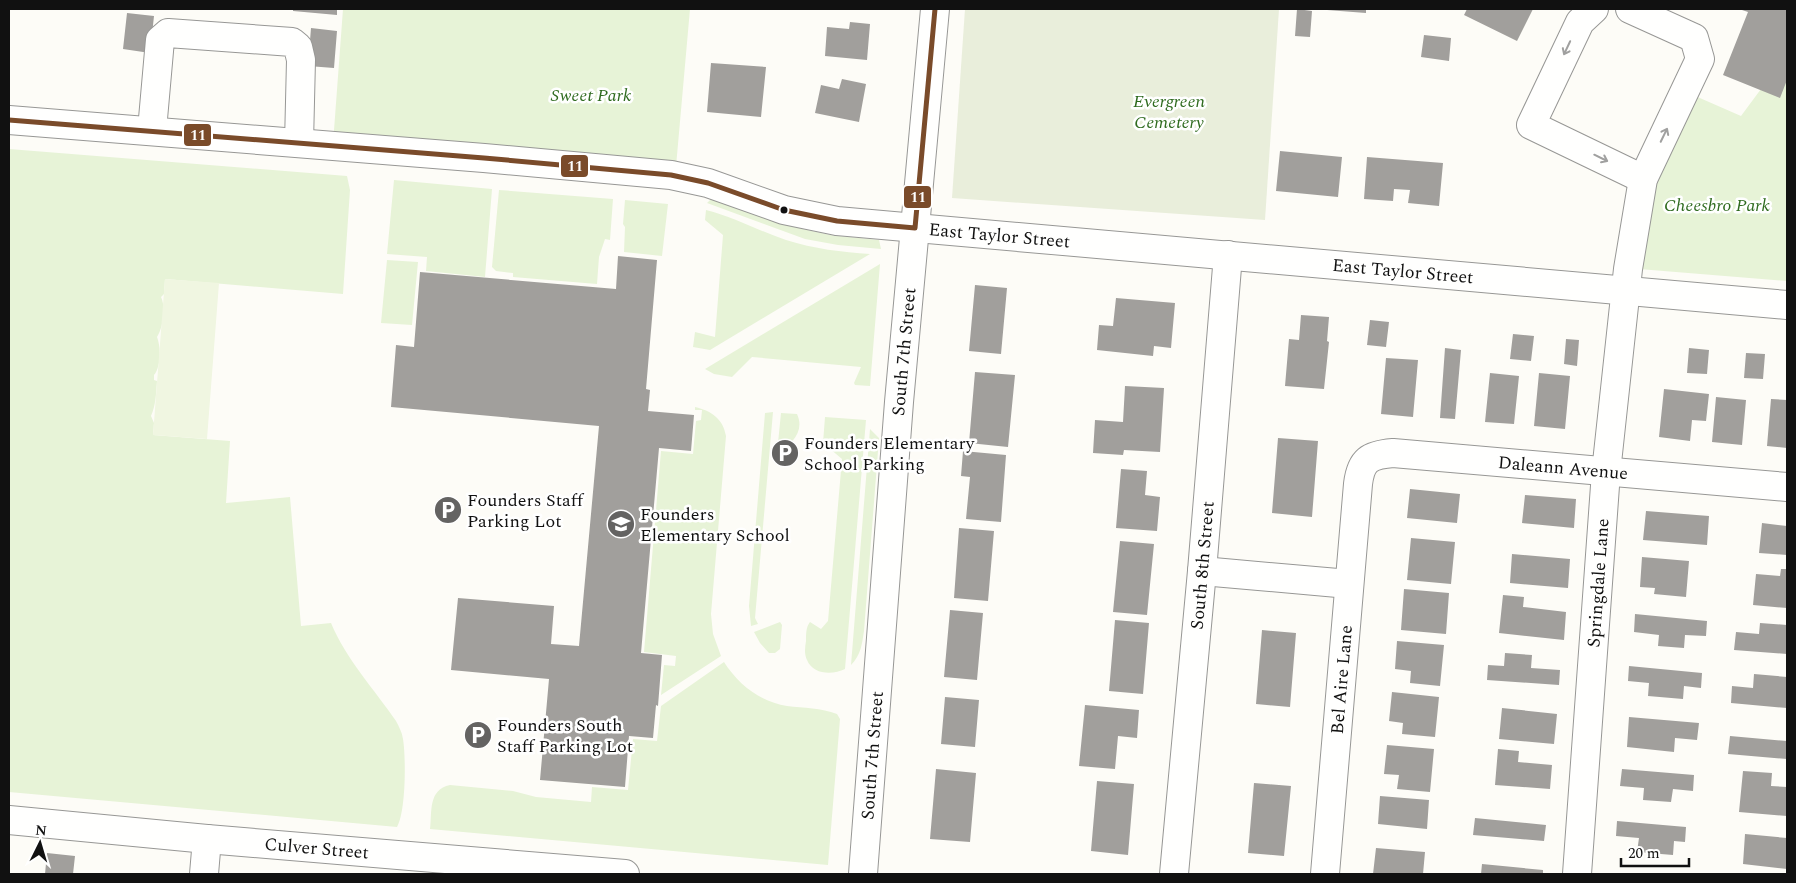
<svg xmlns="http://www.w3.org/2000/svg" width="1796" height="883" font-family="Spectral,serif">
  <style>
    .green { fill: #e7f3d7 }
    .cemetery { fill: #e9eedb }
    .pitch { fill: #f0f6e1 }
    .building { fill: #a19f9c }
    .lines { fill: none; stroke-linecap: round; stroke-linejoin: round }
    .minor-casing { stroke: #979795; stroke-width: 30 }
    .minor { stroke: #fffffe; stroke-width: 28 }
    .bus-1-casing { stroke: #fff; stroke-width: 9 }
    .bus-1 { stroke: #7a4b2a; stroke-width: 5 }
    .oneway { stroke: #a0a09f }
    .bus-dot { fill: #111; stroke: #fff; stroke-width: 2 }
    .labels { text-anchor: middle; stroke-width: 5; stroke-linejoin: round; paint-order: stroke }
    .park-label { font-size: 18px; font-style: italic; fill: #2f6b1f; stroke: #fff }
    .street-label { font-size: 18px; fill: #111; stroke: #fff }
    .poi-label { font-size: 18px; fill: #111; stroke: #fff; text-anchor: start }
    .line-badge { stroke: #fff; stroke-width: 2 }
    .badge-label { font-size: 14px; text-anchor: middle; font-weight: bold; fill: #fff }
  </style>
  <rect width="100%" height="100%" fill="#fdfcf7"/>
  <path class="green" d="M 343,9 L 690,9 L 674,189 L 332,157 Z
    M 1787,49 L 1787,281 L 1639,269 L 1650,167 L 1693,95 L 1741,116 L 1778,66 Z
    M 9,149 L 347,176 L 350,190 L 343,294 L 165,279 L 164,294 L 161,297 C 166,307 163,328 157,337 C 161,347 161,367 154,375 L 154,380 L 157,381 C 156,393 156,405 151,416 L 154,423 L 153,435 L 230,441 L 226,503 L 290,497 L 301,626 L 331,623 C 346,659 374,689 396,721 C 399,727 402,732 403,739 C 406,757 406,812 397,827 L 9,792 Z
    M 394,180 L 492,189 L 485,277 L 426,271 L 427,257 L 387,254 Z
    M 499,190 L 613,199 L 610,240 L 605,239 L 599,257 L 597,284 L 513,277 L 513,273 L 496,271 L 492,267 Z
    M 712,198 L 803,229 L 830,235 L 879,240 L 881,249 L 838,245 L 805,239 L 707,203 Z
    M 625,200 L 668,204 L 662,256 L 624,252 L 625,227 L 623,224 Z
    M 706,210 C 734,217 759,231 786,240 C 814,249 842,252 870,254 L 710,350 L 693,347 L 695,332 L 715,337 L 723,235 L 705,220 Z
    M 387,260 L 418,262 L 412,325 L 381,323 Z
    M 880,264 L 870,386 L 855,385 L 854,383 L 861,367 L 752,357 L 732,377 L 714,374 L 705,369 Z
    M 695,407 C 712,411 723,419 726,436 L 711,614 L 713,634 L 721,656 L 661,695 L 664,665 L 675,666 L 676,656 L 644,652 L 661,451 L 693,454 L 696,421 L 701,420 L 702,410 L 695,410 Z
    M 773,412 L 755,618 L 758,624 L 751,626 L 749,606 L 765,413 Z
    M 781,413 L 797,414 C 805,431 792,445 777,453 Z
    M 825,417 L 866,420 L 845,669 C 833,675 813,675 807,660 C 804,654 805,647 806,641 C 806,634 806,627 810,622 L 821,629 L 828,621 L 842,459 L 823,443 Z
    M 870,429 L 879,438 L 864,631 C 862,644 861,655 851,665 Z
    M 780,622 L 782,625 L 780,649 L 775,653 L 769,653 L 760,643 L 754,632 Z
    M 724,662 C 738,684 760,702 787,706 C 804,708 821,708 837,714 L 840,719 L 828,865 L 430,829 C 432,811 428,790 450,785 L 513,791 L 536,797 L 591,802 L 592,787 L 628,790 L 633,739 L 657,741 L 661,706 Z"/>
  <path class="cemetery" d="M 965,9 L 1279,9 L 1265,220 L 952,198 Z"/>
  <path class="pitch" d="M 165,279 L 219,283 L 207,439 L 153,435 Z"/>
  <path class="building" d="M 293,9 L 337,9 L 337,15 L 293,11 Z
    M 1297,9 L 1312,11 L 1310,37 L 1295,36 Z
    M 1327,9 L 1366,9 L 1366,13 L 1327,10 Z
    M 1467,9 L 1533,9 L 1517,41 L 1464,15 Z
    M 1739,9 L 1787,9 L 1787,80 L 1780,98 L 1723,75 L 1748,12 Z
    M 127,13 L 154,16 L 150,53 L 123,49 Z
    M 850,22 L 870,24 L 867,60 L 825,56 L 827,27 L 849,29 Z
    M 311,28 L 337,31 L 334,68 L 308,66 Z
    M 1424,35 L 1451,38 L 1449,61 L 1421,57 Z
    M 711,63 L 766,67 L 761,117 L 707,112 Z
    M 842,79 L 866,84 L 859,122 L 815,113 L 821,85 L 839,89 Z
    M 1280,151 L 1342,157 L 1338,197 L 1276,191 Z
    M 1367,157 L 1443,163 L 1439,206 L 1408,203 L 1410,190 L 1394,189 L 1393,201 L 1364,199 Z
    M 618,256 L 657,260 L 646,389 L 650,390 L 648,411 L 694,415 L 691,451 L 659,448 L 641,653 L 662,655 L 658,706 L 656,705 L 653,738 L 629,736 L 625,787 L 540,780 L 549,679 L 451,670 L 458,598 L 554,606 L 551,644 L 579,646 L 599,426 L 391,407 L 396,345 L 414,347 L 420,272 L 616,289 Z
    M 975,285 L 1007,288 L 1001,354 L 969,351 Z
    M 1116,298 L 1175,303 L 1171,348 L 1154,346 L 1153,356 L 1097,350 L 1099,325 L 1113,326 Z
    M 1301,315 L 1329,317 L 1327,341 L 1329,342 L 1324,389 L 1285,386 L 1289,339 L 1299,340 Z
    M 1370,320 L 1389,322 L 1386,347 L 1367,345 Z
    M 1513,334 L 1534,336 L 1531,361 L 1510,359 Z
    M 1566,339 L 1579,340 L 1577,366 L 1564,364 Z
    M 1445,348 L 1461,350 L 1455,419 L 1440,418 Z
    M 1689,348 L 1709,350 L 1707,374 L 1687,373 Z
    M 1746,353 L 1765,354 L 1763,379 L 1744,378 Z
    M 1386,358 L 1418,360 L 1413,417 L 1381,414 Z
    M 975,372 L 1015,375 L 1008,447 L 969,443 Z
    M 1490,373 L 1519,376 L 1514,424 L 1485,422 Z
    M 1539,373 L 1570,376 L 1565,429 L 1534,426 Z
    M 1125,386 L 1164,388 L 1160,452 L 1124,450 L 1123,455 L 1093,453 L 1095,420 L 1123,422 Z
    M 1664,389 L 1709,394 L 1706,421 L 1692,420 L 1690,441 L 1659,437 Z
    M 1716,397 L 1746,400 L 1742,445 L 1712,442 Z
    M 1771,399 L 1787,400 L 1787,448 L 1767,446 Z
    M 1278,438 L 1318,441 L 1312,517 L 1272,513 Z
    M 963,451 L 1006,455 L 1001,522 L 966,519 L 970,477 L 961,476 Z
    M 1121,469 L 1147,471 L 1145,495 L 1160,497 L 1157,531 L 1116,528 Z
    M 1410,489 L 1460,494 L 1457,523 L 1407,518 Z
    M 1525,495 L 1576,499 L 1574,528 L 1522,523 Z
    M 1646,511 L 1709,516 L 1707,545 L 1643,540 Z
    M 1762,523 L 1787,526 L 1787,555 L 1759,553 Z
    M 959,528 L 994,531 L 988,601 L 954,598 Z
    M 1411,538 L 1455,542 L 1451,584 L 1407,580 Z
    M 1120,541 L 1154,544 L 1147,615 L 1113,612 Z
    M 1512,554 L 1570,559 L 1568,588 L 1510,583 Z
    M 1642,557 L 1689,561 L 1686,597 L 1654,594 L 1655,588 L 1640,587 Z
    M 1781,569 L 1787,569 L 1787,608 L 1753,605 L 1756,574 L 1780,576 Z
    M 1404,589 L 1449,593 L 1446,634 L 1401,630 Z
    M 1503,595 L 1524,597 L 1523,607 L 1566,612 L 1564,640 L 1499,633 Z
    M 950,610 L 983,613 L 977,680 L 944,677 Z
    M 1635,614 L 1707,621 L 1706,636 L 1685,635 L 1684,648 L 1658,646 L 1659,635 L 1634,632 Z
    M 1115,620 L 1149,623 L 1143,694 L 1109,691 Z
    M 1760,623 L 1787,625 L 1787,654 L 1734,650 L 1736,632 L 1759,634 Z
    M 1262,630 L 1296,633 L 1290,707 L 1256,704 Z
    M 1397,641 L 1444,645 L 1440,686 L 1410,683 L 1411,671 L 1395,669 Z
    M 1505,653 L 1532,655 L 1531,668 L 1560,670 L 1559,685 L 1487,680 L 1488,665 L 1504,666 Z
    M 1629,666 L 1702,673 L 1701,688 L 1684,686 L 1683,699 L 1648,696 L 1649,683 L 1628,681 Z
    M 1754,674 L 1787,677 L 1787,708 L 1731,703 L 1732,686 L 1753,688 Z
    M 1392,692 L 1439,697 L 1435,737 L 1402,734 L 1403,723 L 1389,721 Z
    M 945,697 L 979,700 L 975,747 L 941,744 Z
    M 1085,705 L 1139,710 L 1137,738 L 1118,736 L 1115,769 L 1079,766 Z
    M 1502,708 L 1557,714 L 1554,744 L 1499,739 Z
    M 1629,717 L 1699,723 L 1697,740 L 1675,738 L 1674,752 L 1627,747 Z
    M 1730,736 L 1787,741 L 1787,759 L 1728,754 Z
    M 1387,745 L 1434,749 L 1430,792 L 1397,789 L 1399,775 L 1384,774 Z
    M 1498,749 L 1519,751 L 1518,762 L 1552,765 L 1550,789 L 1495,785 Z
    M 936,769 L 976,773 L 970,842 L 930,839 Z
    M 1622,769 L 1694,775 L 1693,791 L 1673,789 L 1671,802 L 1643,800 L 1644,788 L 1620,786 Z
    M 1743,771 L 1772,773 L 1771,786 L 1787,787 L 1787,816 L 1739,812 Z
    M 1097,781 L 1134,784 L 1128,855 L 1091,851 Z
    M 1254,783 L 1291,786 L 1284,856 L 1248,853 Z
    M 1380,796 L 1429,800 L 1427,829 L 1378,824 Z
    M 1475,818 L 1546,825 L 1544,841 L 1473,835 Z
    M 1617,821 L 1686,827 L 1685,842 L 1674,841 L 1673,855 L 1637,852 L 1639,838 L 1616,836 Z
    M 1745,834 L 1787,838 L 1787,869 L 1743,864 Z
    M 1376,848 L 1425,852 L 1423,874 L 1373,874 Z
    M 47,853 L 75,856 L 73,874 L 45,874 Z
    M 1482,864 L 1543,870 L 1543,874 L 1481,874 Z"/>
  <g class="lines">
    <defs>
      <g id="minor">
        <path d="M 1594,9 L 1580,22 L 1531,125 L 1643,179"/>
        <path id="s1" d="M 9,120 L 484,158 L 671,175 L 708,183 L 784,210 L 837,221 L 1787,305"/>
        <path d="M 152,130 L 160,40 L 168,33 L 292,42 L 298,47 L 301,60 L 299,143"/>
        <path d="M 1202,571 L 1349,584"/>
        <path id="s2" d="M 9,820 L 207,839 L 625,874"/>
        <path d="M 204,874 L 207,839"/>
        <path id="s3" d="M 863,874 L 899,402 L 935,9"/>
        <path id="s4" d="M 1174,874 L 1202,571 L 1228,255"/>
        <path id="s5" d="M 1325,874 L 1358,484 C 1361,460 1369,455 1393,453 L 1787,487"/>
        <path id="s6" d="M 1577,874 L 1606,472 L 1628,269 L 1643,179 L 1700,59 L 1694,38 L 1630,9"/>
      </g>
    </defs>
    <use href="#minor" class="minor-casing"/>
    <use href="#minor" class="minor"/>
    <defs>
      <path id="bus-1" d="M 9,120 L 484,158 L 671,175 L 708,183 L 784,210 L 837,221 L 915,228 L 935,9"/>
    </defs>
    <use href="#bus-1" class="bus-1-casing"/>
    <use href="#bus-1" class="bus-1"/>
  </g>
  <defs><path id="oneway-shaft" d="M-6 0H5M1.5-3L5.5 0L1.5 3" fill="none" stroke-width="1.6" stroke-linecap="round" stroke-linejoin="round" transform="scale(1.25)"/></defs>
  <g class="oneway">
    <use href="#oneway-shaft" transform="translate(1567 48) rotate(115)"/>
    <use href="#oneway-shaft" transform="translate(1664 135) rotate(-64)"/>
    <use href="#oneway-shaft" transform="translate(1601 158) rotate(26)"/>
  </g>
  <defs>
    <symbol id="parking-disc" viewBox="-11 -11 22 22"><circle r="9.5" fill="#646362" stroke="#fff"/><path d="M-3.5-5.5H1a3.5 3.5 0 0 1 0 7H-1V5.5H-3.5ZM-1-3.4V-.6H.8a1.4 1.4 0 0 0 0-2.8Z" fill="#fff"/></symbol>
    <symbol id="school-disc" viewBox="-11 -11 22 22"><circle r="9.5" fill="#646362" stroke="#fff"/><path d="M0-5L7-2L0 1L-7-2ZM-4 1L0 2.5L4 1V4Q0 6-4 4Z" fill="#fff"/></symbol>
  </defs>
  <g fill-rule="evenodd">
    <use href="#parking-disc" x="769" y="437" width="32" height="32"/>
    <use href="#parking-disc" x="432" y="494" width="32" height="32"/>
    <use href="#school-disc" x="605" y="508" width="32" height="32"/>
    <use href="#parking-disc" x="462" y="719" width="32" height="32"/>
  </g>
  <circle class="bus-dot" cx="784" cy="210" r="4.5"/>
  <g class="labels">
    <g class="park-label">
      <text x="591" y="101">Sweet Park</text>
      <text x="1169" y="107">Evergreen<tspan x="1169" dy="21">Cemetery</tspan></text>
      <text x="1717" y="211">Cheesbro Park</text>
    </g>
    <g class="street-label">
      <text dy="6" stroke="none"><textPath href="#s1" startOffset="1000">East Taylor Street</textPath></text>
      <text dy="6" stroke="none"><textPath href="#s1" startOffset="1405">East Taylor Street</textPath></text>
      <text dy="6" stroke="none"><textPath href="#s3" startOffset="524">South 7th Street</textPath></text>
      <text dy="6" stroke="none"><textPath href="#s5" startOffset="615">Daleann Avenue</textPath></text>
      <text dy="6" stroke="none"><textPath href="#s4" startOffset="310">South 8th Street</textPath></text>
      <text dy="6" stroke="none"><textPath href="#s6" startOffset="292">Springdale Lane</textPath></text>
      <text dy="6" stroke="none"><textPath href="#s5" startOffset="195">Bel Aire Lane</textPath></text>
      <text dy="6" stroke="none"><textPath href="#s3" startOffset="119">South 7th Street</textPath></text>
      <text dy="6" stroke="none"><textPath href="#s2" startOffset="309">Culver Street</textPath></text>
    </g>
    <g class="poi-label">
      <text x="804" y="449">Founders Elementary<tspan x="804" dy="21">School Parking</tspan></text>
      <text x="467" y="506">Founders Staff<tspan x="467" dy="21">Parking Lot</tspan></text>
      <text x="640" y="520">Founders<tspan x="640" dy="21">Elementary School</tspan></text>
      <text x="497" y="731">Founders South<tspan x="497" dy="21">Staff Parking Lot</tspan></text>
    </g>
  </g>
  <g class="line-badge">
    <rect x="183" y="123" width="29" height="24" rx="5" fill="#7a4b2a"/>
    <rect x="560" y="154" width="29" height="24" rx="5" fill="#7a4b2a"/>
    <rect x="903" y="185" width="29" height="24" rx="5" fill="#7a4b2a"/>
  </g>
  <g class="badge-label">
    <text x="198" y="140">11</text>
    <text x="575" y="171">11</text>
    <text x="918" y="202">11</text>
  </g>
  <rect width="1796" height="883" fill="none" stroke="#111111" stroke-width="20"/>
  <g transform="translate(40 843) rotate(5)" stroke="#ffffff" stroke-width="4" paint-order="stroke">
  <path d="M0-4L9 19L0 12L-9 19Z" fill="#111111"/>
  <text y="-8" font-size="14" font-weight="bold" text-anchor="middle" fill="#111111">N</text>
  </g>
  <path d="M1621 858v8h68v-8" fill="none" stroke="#111111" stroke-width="2.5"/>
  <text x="1628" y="858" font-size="15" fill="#111111" stroke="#ffffff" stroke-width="4" paint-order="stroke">20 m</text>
</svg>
